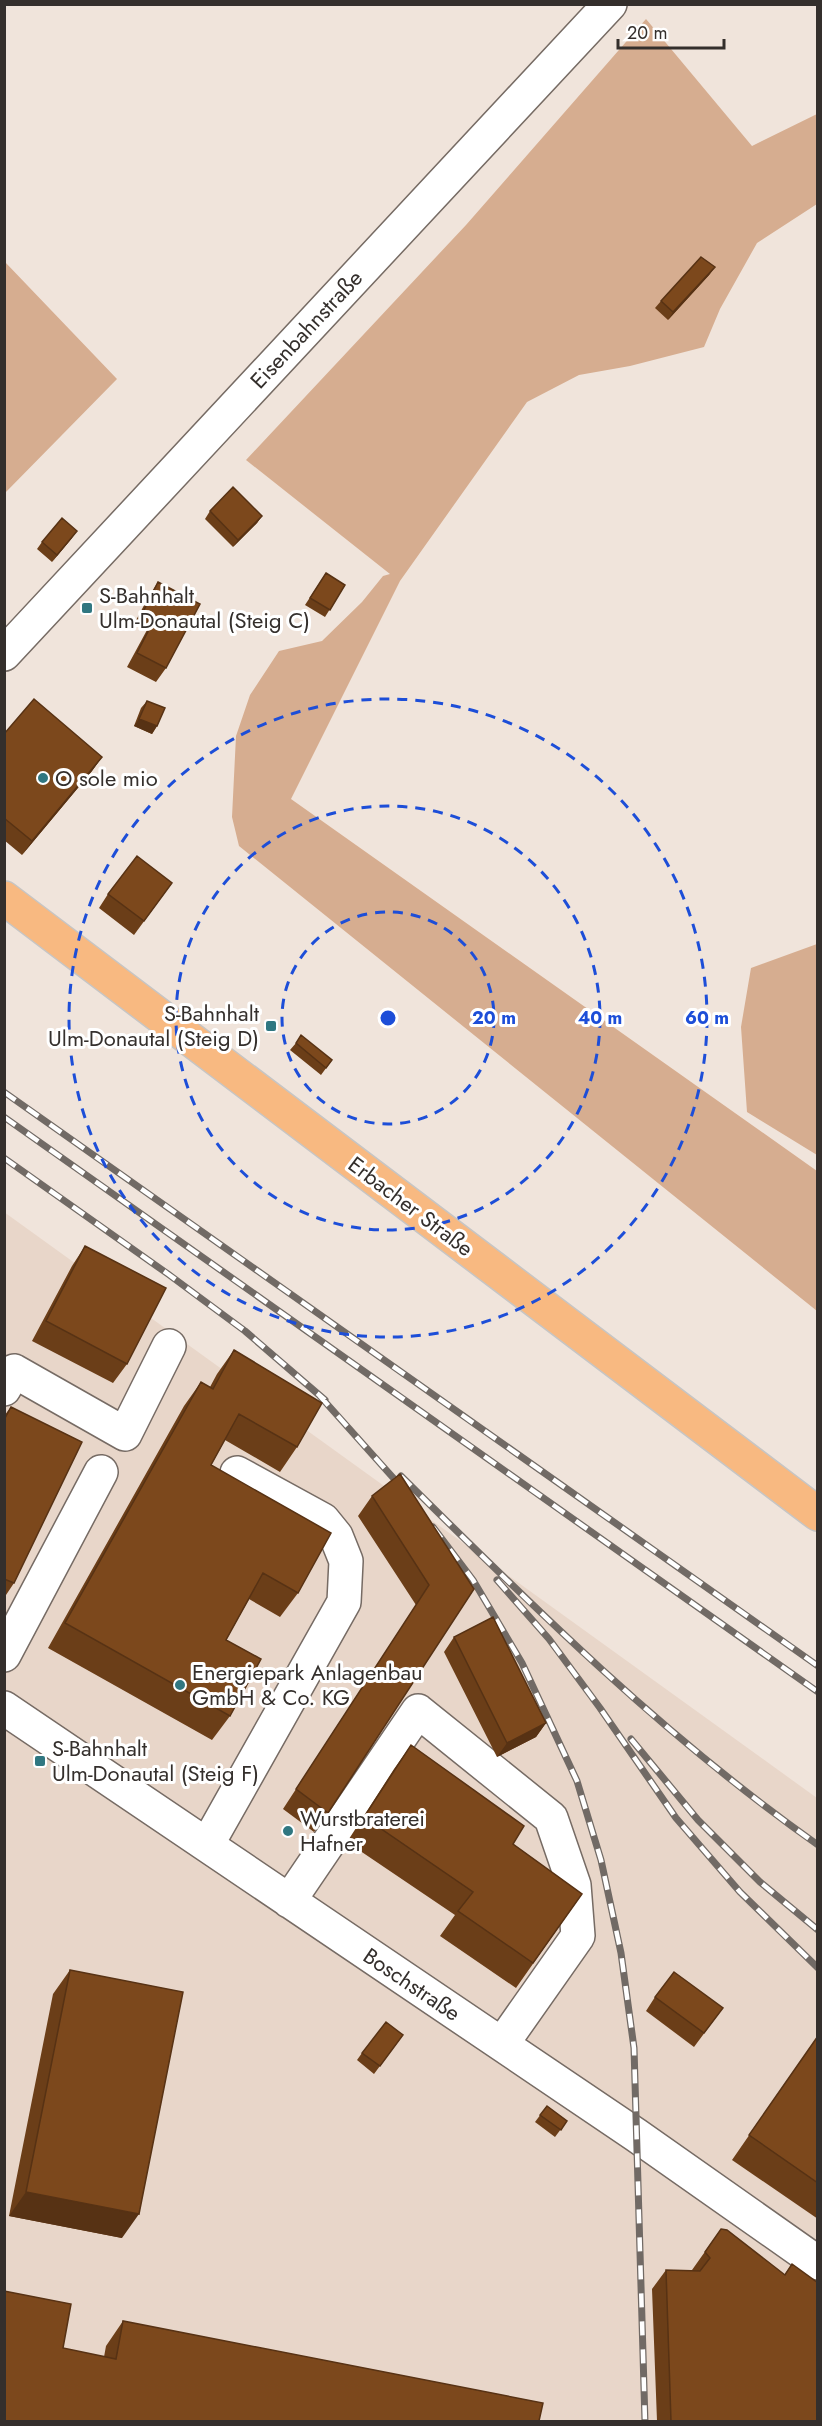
<svg xmlns="http://www.w3.org/2000/svg" width="822" height="2426" font-family="Jost,sans-serif">
  <style>
    .built { fill: #e8d6c9 }
    .green { fill: #d6ad90 }
    .lines { fill: none; stroke-linecap: round; stroke-linejoin: round }
    .minor-casing { stroke: #766b64; stroke-width: 36 }
    .major-casing { stroke: #c6c5c4; stroke-width: 36 }
    .minor { stroke: #fff; stroke-width: 33 }
    .major { stroke: #f8b981; stroke-width: 33 }
    .rail-casing { stroke: #716a65; stroke-width: 7 }
    .rail { stroke: #fff; stroke-width: 4.5; stroke-dasharray: 14; stroke-linecap: butt }
    .wall { fill: #6b3e18 }
    .shaded-wall { fill: #573214 }
    .building { fill: #7c481c; stroke: #573214; stroke-width: 1.5 }
    .ring { fill: none; stroke: #1d4ed8; stroke-width: 3; stroke-dasharray: 10 8 }
    .poi-dot { fill: #307781; stroke: #fff; stroke-width: 2 }
    .labels { text-anchor: middle; stroke-width: 6; stroke-linejoin: round; paint-order: stroke }
    .street-label { font-size: 22px; fill: #342f2c; stroke: #fff }
    .poi-label { font-size: 22px; fill: #342f2c; stroke: #fff; text-anchor: start }
    .centre { fill: #1d4ed8; stroke: #fff; stroke-width: 3 }
    .ring-label { font-size: 18px; text-anchor: middle; font-weight: bold; fill: #1d4ed8; stroke: #fff; stroke-width: 6; stroke-linejoin: round; paint-order: stroke }
  </style>
  <rect width="100%" height="100%" fill="#f0e4db"/>
  <path class="built" d="M 4,1212 L 817,1798 L 817,2421 L 5,2421 Z"/>
  <path class="green" d="M 646,19 L 752,146 L 817,114 L 817,204 L 757,243 L 720,309 L 704,347 L 630,366 L 579,375 L 527,402 L 400,581 L 291,799 L 817,1171 L 817,1311 L 239,846 L 232,817 L 236,736 L 250,695 L 279,651 L 322,641 L 362,602 L 383,576 L 390,574 L 246,460 L 466,225 Z
    M 5,262 L 117,379 L 5,493 Z
    M 817,944 L 817,1155 L 747,1112 L 741,1027 L 751,968 Z"/>
  <g class="lines">
    <defs>
      <path id="minor" d="M 4,654 L 610,4
        M 4,1389 L 14,1371 L 125,1434 L 169,1346
        M 4,1655 L 101,1472
        M 4,1708 L 636,2135 L 818,2263
        M 207,1845 L 344,1602 L 346,1561 L 336,1536 L 323,1520 L 237,1473
        M 289,1901 L 418,1711 L 551,1818 L 574,1885 L 578,1936 L 502,2044"/>
      <path id="major" d="M 4,898 L 818,1514"/>
    </defs>
    <use href="#minor" class="minor-casing"/>
    <use href="#major" class="major-casing"/>
    <use href="#minor" class="minor"/>
    <use href="#major" class="major"/>
    <defs>
      <path id="rail" d="M 4,1092 L 818,1666
        M 4,1117 L 818,1692
        M 4,1158 L 168,1274 L 245,1331 L 325,1400
        M 319,1395 L 405,1491
        M 401,1476 C 533,1607 666,1738 818,1845
        M 433,1527 L 473,1580 L 522,1663 L 577,1781 L 601,1860 L 621,1953 L 634,2048 L 645,2422
        M 497,1580 L 549,1639 L 600,1708 L 676,1818 L 740,1892 L 818,1968
        M 631,1739 L 698,1820 L 760,1882 L 818,1930"/>
    </defs>
    <use href="#rail" class="rail-casing"/>
    <use href="#rail" class="rail"/>
  </g>
  <path class="wall" d="M 710,274 L 668,320 L 655,308 L 661,301 Z
    M 210,511 L 262,516 L 257,523 L 233,547 L 205,519 Z
    M 72,538 L 52,562 L 37,549 L 42,542 Z
    M 326,573 L 345,585 L 325,617 L 305,605 Z
    M 158,582 L 166,668 L 156,682 L 127,667 L 147,630 L 134,624 L 149,596 Z
    M 147,701 L 157,726 L 152,734 L 134,726 L 141,708 Z
    M 4,734 L 102,757 L 92,771 L 22,855 L 4,840 Z
    M 172,883 L 134,935 L 99,908 L 108,894 Z
    M 296,1043 L 332,1060 L 321,1075 L 290,1050 Z
    M 85,1246 L 127,1364 L 113,1383 L 32,1341 L 72,1266 Z
    M 234,1350 L 297,1447 L 280,1472 L 225,1440 L 211,1465 L 298,1593 L 280,1617 L 249,1599 L 226,1640 L 230,1716 L 212,1740 L 48,1648 L 184,1406 L 201,1382 L 210,1387 L 217,1374 Z
    M 11,1407 L 14,1583 L 4,1598 L 4,1416 Z
    M 372,1496 L 474,1589 L 314,1832 L 283,1809 L 416,1605 L 358,1516 Z
    M 454,1637 L 546,1723 L 536,1737 L 497,1757 L 444,1652 Z
    M 411,1745 L 513,1844 L 582,1894 L 516,1988 L 440,1936 L 455,1915 L 347,1842 L 394,1769 Z
    M 70,1970 L 122,2238 L 9,2216 L 53,1994 Z
    M 655,1997 L 723,2008 L 694,2047 L 646,2011 Z
    M 403,2035 L 374,2074 L 357,2060 L 362,2053 Z
    M 818,2036 L 818,2219 L 732,2160 Z
    M 547,2106 L 567,2121 L 555,2137 L 535,2122 Z
    M 721,2229 L 784,2275 L 792,2264 L 818,2421 L 657,2421 L 652,2289 L 666,2270 L 692,2270 Z
    M 123,2321 L 539,2421 L 4,2421 L 63,2348 L 104,2357 L 106,2346 Z"/>
  <path class="shaded-wall" d="M 715,267 L 710,274 L 668,320 L 673,312 Z
    M 262,516 L 257,523 L 233,547 L 238,540 Z
    M 77,531 L 72,538 L 52,562 L 57,555 Z
    M 139,719 L 157,726 L 152,734 L 134,726 Z
    M 102,757 L 92,771 L 22,855 L 32,841 Z
    M 546,1723 L 536,1737 L 497,1757 L 507,1743 Z
    M 26,2192 L 139,2214 L 122,2238 L 9,2216 Z"/>
  <path class="building" d="M 701,257 L 715,267 L 673,312 L 661,301 Z
    M 233,487 L 262,516 L 238,540 L 210,511 Z
    M 62,518 L 77,531 L 57,555 L 42,542 Z
    M 326,573 L 345,585 L 330,610 L 310,598 Z
    M 158,582 L 200,604 L 166,668 L 137,653 L 156,616 L 144,610 Z
    M 34,699 L 102,757 L 32,841 L 4,818 L 4,734 Z
    M 147,701 L 165,708 L 157,726 L 139,719 Z
    M 137,856 L 172,883 L 144,921 L 108,894 Z
    M 301,1035 L 332,1060 L 326,1068 L 296,1043 Z
    M 85,1246 L 166,1288 L 127,1364 L 46,1321 Z
    M 234,1350 L 322,1403 L 297,1447 L 239,1414 L 211,1465 L 331,1533 L 298,1593 L 263,1573 L 226,1640 L 261,1659 L 230,1716 L 65,1623 L 201,1382 L 213,1389 Z
    M 11,1407 L 82,1442 L 14,1583 L 4,1579 L 4,1420 Z
    M 400,1474 L 474,1589 L 328,1813 L 296,1789 L 429,1585 L 372,1496 Z
    M 493,1617 L 546,1723 L 507,1743 L 454,1637 Z
    M 411,1745 L 524,1826 L 513,1844 L 582,1894 L 533,1963 L 458,1911 L 473,1892 L 364,1817 Z
    M 70,1970 L 183,1992 L 139,2214 L 26,2192 Z
    M 674,1972 L 723,2008 L 704,2033 L 655,1997 Z
    M 386,2022 L 403,2035 L 380,2066 L 362,2053 Z
    M 818,2036 L 818,2183 L 749,2135 Z
    M 547,2106 L 567,2121 L 561,2130 L 540,2115 Z
    M 721,2229 L 727,2230 L 785,2275 L 792,2264 L 818,2283 L 818,2421 L 671,2421 L 666,2270 L 700,2271 L 710,2258 L 705,2252 Z
    M 4,2291 L 71,2304 L 63,2348 L 116,2359 L 123,2321 L 543,2403 L 539,2421 L 4,2421 Z"/>
  <g class="ring">
    <circle cx="388" cy="1018" r="106"/>
    <circle cx="388" cy="1018" r="212"/>
    <circle cx="388" cy="1018" r="319"/>
  </g>
  <g class="poi-dot">
    <rect x="81" y="602" width="12" height="12" rx="3"/>
    <circle cx="43" cy="778" r="6"/>
    <rect x="265" y="1020" width="12" height="12" rx="3"/>
    <circle cx="180" cy="1685" r="6"/>
    <rect x="34" y="1755" width="12" height="12" rx="3"/>
    <circle cx="288" cy="1831" r="6"/>
  </g>
  <g class="labels">
    <g class="street-label">
      <text transform="translate(306 329) rotate(-47)" y="8">Eisenbahnstraße</text>
      <text transform="translate(411 1206) rotate(37)" y="8">Erbacher Straße</text>
      <text transform="translate(412 1984) rotate(34)" y="8">Boschstraße</text>
    </g>
    <g class="poi-label">
      <text x="99" y="603">S-Bahnhalt<tspan x="99" dy="25">Ulm-Donautal (Steig C)</tspan></text>
      <text x="55" y="786">O sole mio</text>
      <text x="259" y="1021" text-anchor="end">S-Bahnhalt<tspan x="259" dy="25">Ulm-Donautal (Steig D)</tspan></text>
      <text x="192" y="1680">Energiepark Anlagenbau<tspan x="192" dy="25">GmbH &amp; Co. KG</tspan></text>
      <text x="52" y="1756">S-Bahnhalt<tspan x="52" dy="25">Ulm-Donautal (Steig F)</tspan></text>
      <text x="300" y="1826">Wurstbraterei<tspan x="300" dy="25">Hafner</tspan></text>
    </g>
  </g>
  <circle cx="388" cy="1018" r="9" class="centre"/>
  <g class="ring-label">
    <text x="494" y="1024">20 m</text>
    <text x="600" y="1024">40 m</text>
    <text x="707" y="1024">60 m</text>
  </g>
  <rect width="822" height="2426" fill="none" stroke="#342f2c" stroke-width="12"/>
  <path d="M618 39v9h106v-9" fill="none" stroke="#342f2c" stroke-width="3"/>
  <text x="627" y="39" font-size="18" fill="#342f2c" stroke="#ffffff" stroke-width="4.5" paint-order="stroke">20 m</text>
</svg>
